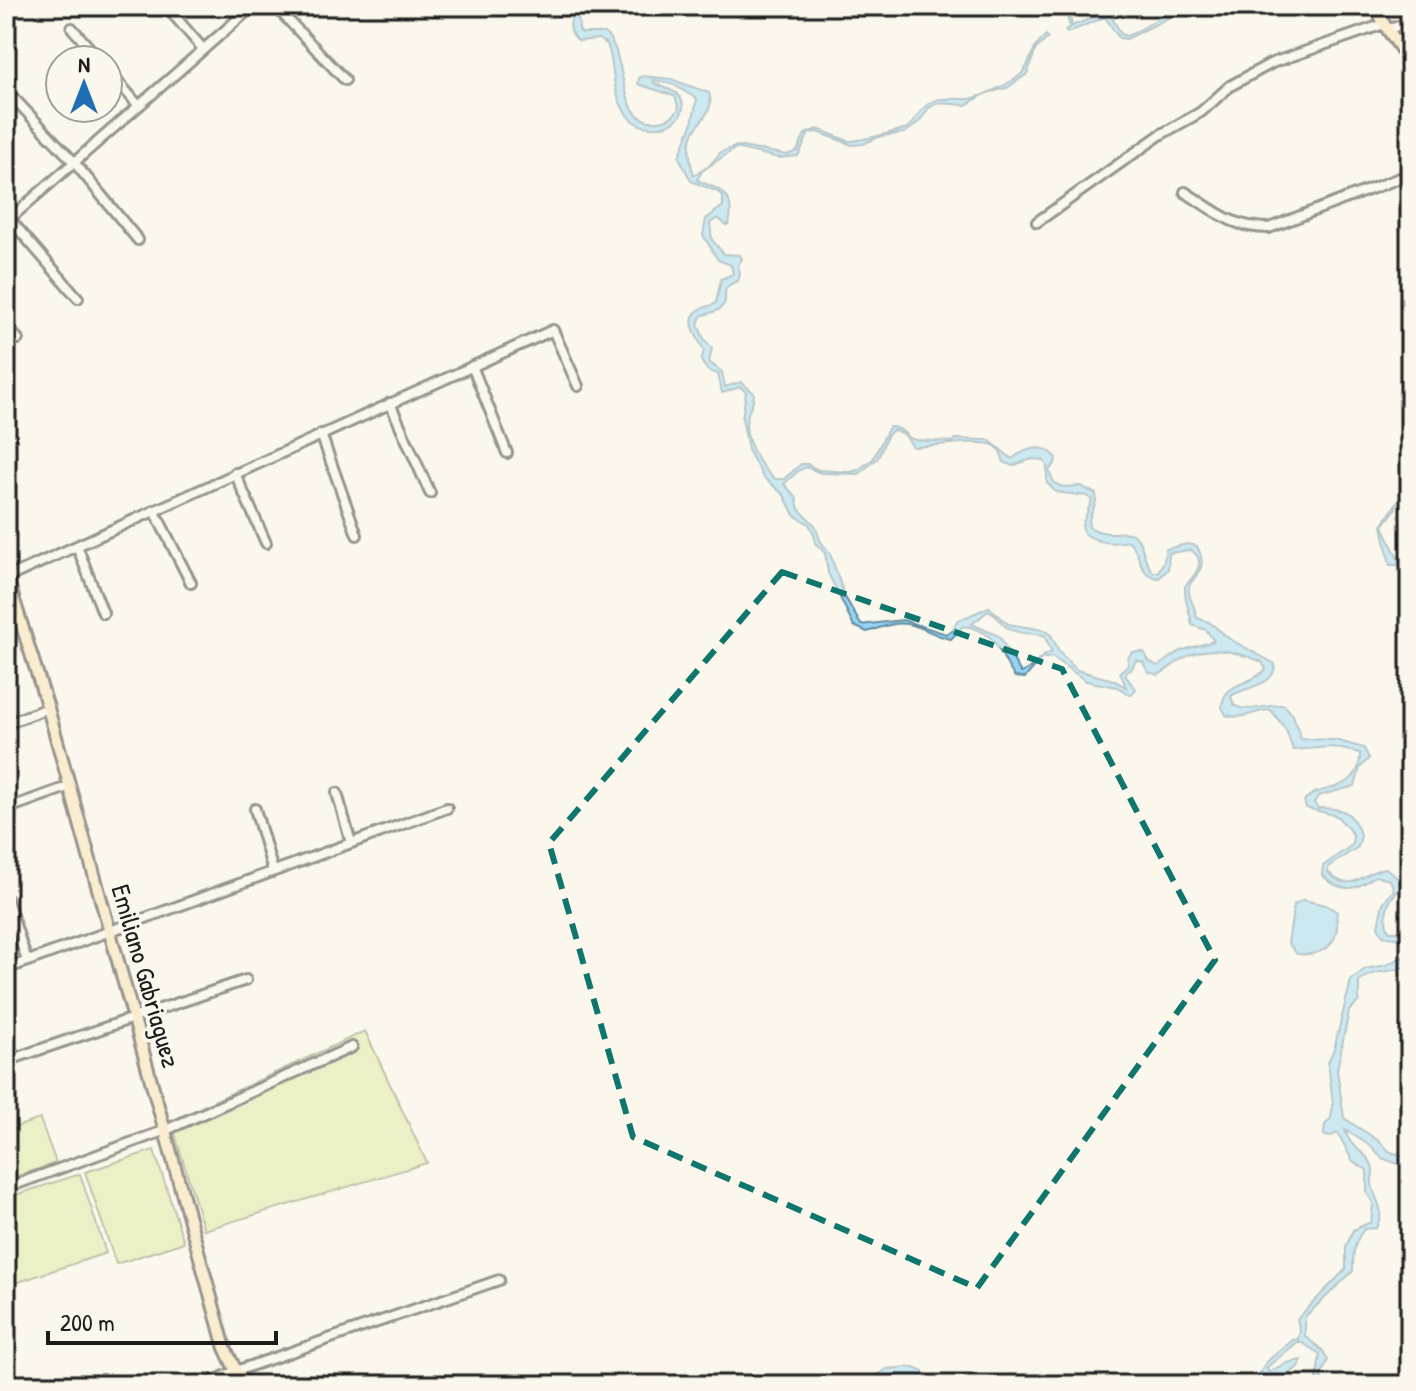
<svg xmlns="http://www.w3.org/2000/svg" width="1416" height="1391" font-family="'Patrick Hand',sans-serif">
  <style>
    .green { fill: #d9e79a; stroke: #7a825b; stroke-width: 2 }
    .water { fill: #93d4f5; stroke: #638a9e; stroke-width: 2; fill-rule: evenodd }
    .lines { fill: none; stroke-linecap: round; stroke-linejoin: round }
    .minor-casing { stroke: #1c1c1c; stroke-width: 14 }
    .major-casing { stroke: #1c1c1c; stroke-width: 16 }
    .minor { stroke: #fbf7ec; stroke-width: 8 }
    .major { stroke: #f9deab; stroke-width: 10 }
    .marked { fill: none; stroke: #0f766e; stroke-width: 6; stroke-dasharray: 16 10; stroke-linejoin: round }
    .labels { text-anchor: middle; stroke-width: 7; stroke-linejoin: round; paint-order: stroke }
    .street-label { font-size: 26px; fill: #1c1c1c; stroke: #fbf7ec }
  </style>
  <rect width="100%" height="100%" fill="#fbf7ec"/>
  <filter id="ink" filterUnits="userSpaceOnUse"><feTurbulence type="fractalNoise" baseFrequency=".0125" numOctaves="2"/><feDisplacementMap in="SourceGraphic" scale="16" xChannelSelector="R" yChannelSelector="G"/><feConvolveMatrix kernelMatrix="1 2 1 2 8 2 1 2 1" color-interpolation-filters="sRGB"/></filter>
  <g filter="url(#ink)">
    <path class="green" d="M 365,1031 L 427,1163 L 204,1230 L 171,1121 Z
      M 40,1119 L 56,1163 L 6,1180 L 6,1130 Z
      M 154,1150 L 184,1242 L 116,1264 L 85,1172 Z
      M 80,1174 L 106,1253 L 6,1286 L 6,1198 Z"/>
    <path class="water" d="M 575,6 L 588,6 L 578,14 L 579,30 L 582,33 L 604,33 C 629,49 615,127 658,121 C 668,120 673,117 679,109 L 675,96 L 638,84 L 639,78 L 643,76 L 671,79 L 709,93 C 718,119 685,122 690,157 C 691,164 691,168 694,175 L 709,166 L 721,152 L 737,146 L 787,155 L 797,151 L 805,134 L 817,129 C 828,132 838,138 849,141 C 855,142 899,131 907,128 C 915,122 919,111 927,105 C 941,95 954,100 969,99 C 979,98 1006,85 1015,79 C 1033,68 1027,51 1046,35 L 1048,38 L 1036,49 L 1027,74 L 1007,88 L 987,93 L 966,105 L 938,103 L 929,108 L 919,122 L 905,133 L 881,136 L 863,144 L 852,145 L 818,132 L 809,133 L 798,156 L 779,158 L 736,148 L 702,171 L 697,180 C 720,190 736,192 729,224 L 726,225 L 718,218 L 710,223 L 712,240 L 724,254 L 740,255 L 742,259 L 738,265 L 740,274 L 738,281 C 715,289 732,297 721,308 C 717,312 707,314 701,316 L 698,325 L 704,339 L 712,348 L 709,362 L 722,372 L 725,387 L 741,382 L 754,393 C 754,403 749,408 747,417 C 742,437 760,468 775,479 L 784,479 L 801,464 L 807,464 L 818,470 L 850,472 L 858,470 L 873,459 L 889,427 C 902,426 903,435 912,439 C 919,442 942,440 953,442 L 955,439 L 989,440 L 1012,459 C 1025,449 1043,442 1056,457 L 1055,464 L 1049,470 L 1054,483 L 1063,487 L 1081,486 L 1096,494 C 1099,506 1086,516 1089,527 C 1095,530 1102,533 1109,533 C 1121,534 1132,528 1139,541 C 1145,552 1144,562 1153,572 L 1158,572 L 1164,561 L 1166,549 L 1187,544 L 1197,546 C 1212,575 1186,576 1189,593 C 1190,601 1196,608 1197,618 L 1209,622 L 1230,639 L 1275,664 C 1275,687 1246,686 1231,696 L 1234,705 C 1248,714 1267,704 1284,705 L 1293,715 L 1301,739 L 1335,740 L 1364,748 L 1369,758 L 1360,768 L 1355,786 L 1318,796 L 1314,803 L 1318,808 C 1344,809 1351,809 1361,836 L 1358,847 L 1328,867 L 1328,872 C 1351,897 1364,870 1386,868 L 1402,882 L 1410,879 L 1410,883 C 1392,890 1380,912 1389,931 L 1410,931 L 1410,964 C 1393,975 1375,967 1359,982 L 1359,1001 L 1349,1011 L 1337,1070 L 1344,1118 L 1379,1141 L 1390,1152 L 1410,1157 L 1410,1169 L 1382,1158 L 1372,1147 L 1345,1130 C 1351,1151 1365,1149 1372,1165 C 1375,1171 1371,1178 1372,1184 C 1375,1204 1387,1206 1376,1228 L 1364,1229 C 1353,1244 1353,1253 1353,1271 L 1305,1317 L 1305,1336 L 1323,1351 L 1328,1360 L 1321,1376 L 1324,1385 L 1316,1384 L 1320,1354 L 1299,1341 L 1266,1368 L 1269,1372 L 1286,1363 L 1302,1360 C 1296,1374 1283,1374 1276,1385 L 1249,1385 L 1257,1379 L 1266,1362 L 1293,1340 L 1298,1339 L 1300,1331 L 1297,1319 L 1346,1269 L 1346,1247 L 1353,1230 L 1371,1222 L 1373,1203 L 1367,1193 L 1367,1170 L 1353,1162 L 1338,1133 L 1329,1137 L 1324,1135 L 1325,1125 L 1331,1118 L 1333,1104 L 1328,1062 L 1334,1049 L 1351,980 L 1365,969 L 1386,965 L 1405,956 L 1408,947 L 1401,939 L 1383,936 L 1378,926 L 1383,903 L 1394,890 L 1390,880 L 1375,876 C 1356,891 1341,894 1322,875 L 1323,866 L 1352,845 L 1353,834 L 1337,816 L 1306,808 L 1304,801 C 1319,782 1361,796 1360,753 L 1332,747 L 1293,750 L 1286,730 L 1271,710 C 1255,710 1243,721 1226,715 L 1222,707 C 1223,681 1252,686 1266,669 L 1262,662 C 1239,652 1209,643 1184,658 C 1175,663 1168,670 1158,675 L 1148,672 L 1143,662 L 1136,660 L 1131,670 L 1126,671 L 1126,677 L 1136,689 L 1131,695 L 1117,687 L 1086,681 L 1052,657 L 1041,659 L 1025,678 L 1015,677 C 997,654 1000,631 963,626 L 951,639 C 934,636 920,625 907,624 C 893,622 880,628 867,632 L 854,626 L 828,573 L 825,553 L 815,543 L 814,534 L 809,524 L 794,515 L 784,495 L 763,477 L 748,450 L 742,418 L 746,392 L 740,387 L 722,393 L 718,374 L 708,371 L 701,361 L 704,351 C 700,340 683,320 699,310 C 704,307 711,306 716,303 L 721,279 L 733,274 L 731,265 L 718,260 L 703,235 L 706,219 L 723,206 L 723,197 L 718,192 L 691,181 L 679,157 L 692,124 L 697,99 L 674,85 L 654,80 L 654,83 L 677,93 C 701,122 645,141 627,115 C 610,91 616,67 607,44 L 598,39 L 579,41 C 566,31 570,19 575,6 ZM 893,430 L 904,434 L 913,447 C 929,447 984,438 995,446 C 1002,450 1001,456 1004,462 L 1012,466 L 1032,459 L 1043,460 L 1047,466 L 1047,483 L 1056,492 L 1087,496 L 1092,500 L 1082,525 L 1084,533 C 1099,544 1112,544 1129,541 C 1142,553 1137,575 1159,578 L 1168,569 L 1169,553 L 1191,550 C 1208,561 1195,575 1185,586 C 1184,601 1190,611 1192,625 L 1206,630 L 1214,641 L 1180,651 L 1158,666 L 1149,661 L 1144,652 L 1132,652 L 1128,658 L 1128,665 L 1120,672 L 1126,687 L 1113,680 L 1077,670 L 1059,652 L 1051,635 L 1044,630 L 1008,624 L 989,607 L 957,621 L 952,631 L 946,634 L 903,620 L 861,625 L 845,597 L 830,554 L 820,540 L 815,525 L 799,509 L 796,497 L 784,484 L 798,471 L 806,467 L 821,473 L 859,474 L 878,458 L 887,436 ZM 988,611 C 996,614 997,618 1003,624 C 1014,635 1030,633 1044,635 L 1052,652 C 1038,656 1034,668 1021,673 L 999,636 L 972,624 Z
      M 1064,6 L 1068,6 L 1072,26 L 1104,13 L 1110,14 L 1121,34 L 1126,36 C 1147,29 1164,10 1187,6 L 1174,15 L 1127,39 L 1119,38 L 1105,17 L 1067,33 L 1065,30 L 1070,27 Z
      M 1397,502 L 1395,510 L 1383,526 L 1399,561 L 1398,565 L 1390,565 L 1382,526 Z
      M 1303,900 L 1326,905 L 1337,912 C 1336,917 1337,921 1337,926 C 1336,950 1316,956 1297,954 L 1288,943 L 1294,905 Z
      M 910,1367 L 923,1371 L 927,1385 L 861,1385 L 887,1369 Z"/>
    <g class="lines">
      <defs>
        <path id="minor" d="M 166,6 L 203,49
          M 275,6 L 345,80
          M 72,28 L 100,60
          M 1388,29 L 1410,23
          M 108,70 L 138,105
          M 6,90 L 74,162 L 138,240
          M 1185,192 C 1215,211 1232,228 1269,228 L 1410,174
          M 8,217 L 78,298
          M 6,222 L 253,6
          M 1037,222 L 1160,135 L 1201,112 L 1230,86 L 1272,63 L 1384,24
          M 6,326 L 18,339
          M 472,366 L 507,453
          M 390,403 L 430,493
          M 321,434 L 357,535
          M 235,473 L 266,543
          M 154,510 L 191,583
          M 77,546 L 103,613
          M 6,578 L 553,330 L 578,386
          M 6,724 L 48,708
          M 337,793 L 351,843
          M 6,809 L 70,786
          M 255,809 L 273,871
          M 6,897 L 27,961
          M 6,969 L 447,808
          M 6,1061 L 246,980
          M 6,1188 L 166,1130 L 352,1047
          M 205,1385 L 236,1371 L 499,1280
          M 445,1385 L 450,1382"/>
        <path id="major" d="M 1376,6 L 1384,24 L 1410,62
          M 6,575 L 48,708 L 225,1348 L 236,1371 L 247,1385"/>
      </defs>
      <use href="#minor" class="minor-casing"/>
      <use href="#major" class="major-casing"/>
      <use href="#minor" class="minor"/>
      <use href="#major" class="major"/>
    </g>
  </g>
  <path d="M0 0H1416V1391H0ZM 782,572 L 1062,669 L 1215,960 L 977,1288 L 633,1137 L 549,843 Z" fill="#fbf7ec" fill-opacity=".55" fill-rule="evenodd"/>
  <path class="marked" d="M 782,572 L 1062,669 L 1215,960 L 977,1288 L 633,1137 L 549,843 Z"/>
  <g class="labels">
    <g class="street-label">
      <text transform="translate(146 976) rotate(74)" y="9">Emiliano Gabriaguez</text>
    </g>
  </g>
  <rect width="1416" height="1391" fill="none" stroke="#fbf7ec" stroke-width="32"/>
  <rect x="16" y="16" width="1384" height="1359" fill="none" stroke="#1c1c1c" stroke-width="3" filter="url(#ink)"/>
  <g transform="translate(84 84)"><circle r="38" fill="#fbf7ec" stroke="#a29f99" stroke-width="2"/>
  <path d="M0-6L14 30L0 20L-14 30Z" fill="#1f6fb2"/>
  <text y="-12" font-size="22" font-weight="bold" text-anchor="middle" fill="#1c1c1c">N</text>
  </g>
  <path d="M48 1331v12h228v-12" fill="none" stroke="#1c1c1c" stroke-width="4"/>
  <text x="60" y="1331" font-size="24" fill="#1c1c1c" stroke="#fbf7ec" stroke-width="6" paint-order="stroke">200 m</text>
</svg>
